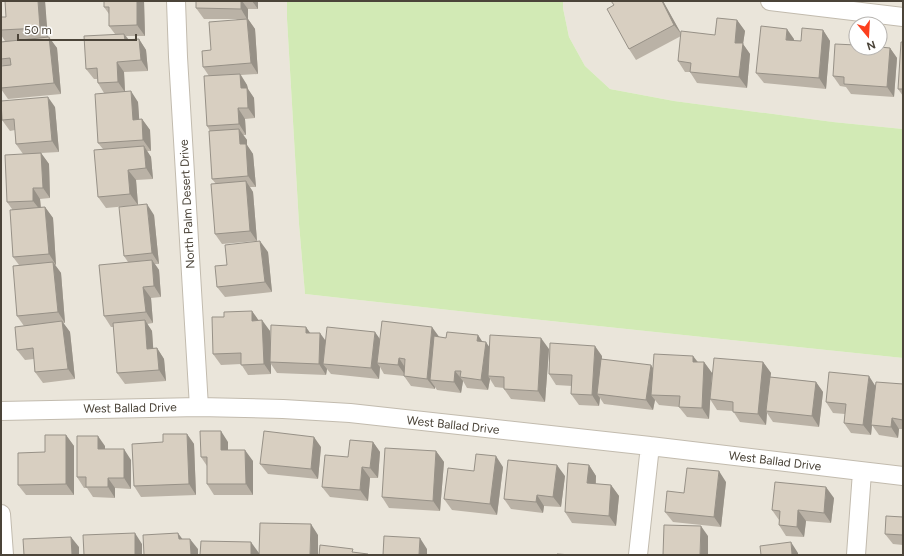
<svg xmlns="http://www.w3.org/2000/svg" width="904" height="556" font-family="Figtree,sans-serif">
  <style>
    .residential { fill: #eae5da; fill-rule: evenodd }
    .green { fill: #d2eab5 }
    .lines { fill: none; stroke-linecap: round; stroke-linejoin: round }
    .street-casing { stroke: #c2bbae; stroke-width: 20 }
    .street { stroke: #fff; stroke-width: 18 }
    .wall { fill: #bab2a6 }
    .shaded-wall { fill: #979187 }
    .building { fill: #d8cfc1; stroke: #979187 }
    .labels { text-anchor: middle; stroke-width: 4; stroke-linejoin: round; paint-order: stroke }
    .street-label { font-size: 12px; fill: #4b4439; stroke: #fff }
  </style>
  <rect width="100%" height="100%" fill="#f6f3ec"/>
  <path class="residential" d="M 1,1 L 287,1 L 287,19 L 299,224 L 305,294 L 513,317 L 903,358 L 903,555 L 1,555 Z
    M 563,1 L 903,1 L 903,129 L 833,122 L 674,101 L 610,89 L 585,66 L 569,37 L 563,8 ZM 856,24 L 880,24 L 880,48 L 856,48 Z"/>
  <path class="green" d="M 287,1 L 563,1 L 563,8 L 569,37 L 585,66 L 610,89 L 674,101 L 833,122 L 903,129 L 903,358 L 513,317 L 305,294 L 299,224 L 287,19 Z"/>
  <g class="lines">
    <defs>
      <path id="street" d="M 176,1 L 178,57 L 199,407
        M 770,1 L 903,17
        M 1,411 L 199,407 L 283,409 L 350,413 L 650,446 L 903,476
        M 1,514 L 4,555
        M 638,555 L 650,446
        M 856,555 L 862,472"/>
    </defs>
    <use href="#street" class="street-casing"/>
    <use href="#street" class="street"/>
  </g>
  <path class="wall" d="M 5,1 L 45,1 L 47,37 L 57,48 L 61,94 L 8,99 L 1,89 L 1,66 L 3,66 L 1,63 L 1,42 L 5,41 L 1,35 L 1,17 L 6,17 Z
    M 144,1 L 145,36 L 126,36 L 129,40 L 139,39 L 146,50 L 148,71 L 124,72 L 125,92 L 138,102 L 139,120 L 142,119 L 150,130 L 151,151 L 147,151 L 151,157 L 153,179 L 136,180 L 138,205 L 106,208 L 98,197 L 103,149 L 98,143 L 104,93 L 98,83 L 97,79 L 94,79 L 86,69 L 115,34 L 109,26 L 109,14 L 104,7 Z
    M 196,1 L 258,1 L 258,9 L 248,9 L 248,19 L 255,29 L 258,74 L 241,75 L 247,85 L 248,89 L 254,98 L 255,118 L 245,119 L 246,135 L 243,135 L 247,140 L 247,145 L 253,154 L 256,187 L 250,187 L 253,192 L 257,241 L 222,244 L 215,234 L 216,184 L 212,179 L 210,131 L 207,126 L 209,76 L 203,67 L 211,50 L 237,19 L 204,19 L 196,8 Z
    M 663,1 L 681,34 L 715,35 L 737,20 L 745,31 L 743,44 L 750,54 L 747,88 L 697,83 L 690,72 L 685,72 L 678,61 L 681,36 L 636,60 L 629,49 L 614,5 Z
    M 823,30 L 830,41 L 826,89 L 764,83 L 756,73 L 794,39 L 794,41 L 801,41 Z
    M 903,42 L 903,96 L 898,89 Z
    M 890,48 L 897,58 L 894,97 L 851,94 L 846,87 L 840,86 L 833,76 Z
    M 55,107 L 59,152 L 41,153 L 49,164 L 50,198 L 40,199 L 41,207 L 45,207 L 53,218 L 56,265 L 55,265 L 61,273 L 65,323 L 63,323 L 70,332 L 75,379 L 43,383 L 35,372 L 34,359 L 25,360 L 17,350 L 24,326 L 17,316 L 19,265 L 13,257 L 12,209 L 7,202 L 23,154 L 16,144 L 15,130 L 10,131 L 2,120 Z
    M 154,215 L 159,264 L 155,264 L 159,270 L 161,297 L 151,298 L 153,323 L 147,324 L 152,331 L 153,348 L 157,348 L 164,359 L 166,381 L 125,384 L 117,373 L 114,327 L 111,327 L 104,316 L 128,262 L 124,256 Z
    M 268,252 L 272,292 L 225,297 L 217,287 L 227,265 Z
    M 252,311 L 259,321 L 270,331 L 270,349 L 310,333 L 326,341 L 439,337 L 446,338 L 478,335 L 482,341 L 490,347 L 549,349 L 545,402 L 511,399 L 504,389 L 504,388 L 495,387 L 490,379 L 488,390 L 467,388 L 463,381 L 461,393 L 437,390 L 435,387 L 435,389 L 411,386 L 404,376 L 384,374 L 380,367 L 379,379 L 331,374 L 327,369 L 326,375 L 277,373 L 271,364 L 271,374 L 248,375 L 241,364 L 221,365 L 213,354 L 224,317 Z
    M 602,356 L 602,359 L 653,368 L 693,356 L 698,362 L 704,362 L 712,373 L 710,396 L 763,362 L 771,373 L 770,377 L 816,382 L 823,392 L 819,427 L 773,422 L 767,413 L 766,425 L 740,422 L 733,411 L 717,410 L 710,399 L 709,419 L 687,417 L 679,407 L 659,405 L 655,400 L 653,410 L 604,404 L 600,398 L 599,406 L 579,405 L 571,394 L 572,386 L 556,385 L 549,374 Z
    M 903,384 L 903,429 L 899,429 L 898,438 L 879,435 L 872,425 L 871,435 L 851,433 L 844,423 L 845,414 L 833,413 L 826,402 L 876,386 Z
    M 187,434 L 194,444 L 196,495 L 141,497 L 134,486 L 163,442 Z
    M 66,435 L 74,446 L 74,495 L 26,495 L 18,485 L 45,452 Z
    M 228,442 L 228,450 L 253,461 L 253,495 L 214,495 L 207,484 L 207,466 L 201,457 Z
    M 373,442 L 380,452 L 378,478 L 370,478 L 368,501 L 330,497 L 322,487 L 348,457 Z
    M 105,446 L 105,449 L 131,460 L 131,489 L 115,488 L 115,498 L 93,497 L 87,488 L 84,488 L 77,477 Z
    M 321,447 L 318,479 L 268,474 L 260,464 Z
    M 436,451 L 444,462 L 440,511 L 389,508 L 382,497 Z
    M 589,465 L 596,476 L 596,484 L 611,485 L 619,496 L 616,526 L 572,523 L 565,512 Z
    M 503,467 L 497,515 L 452,510 L 444,499 L 474,471 Z
    M 565,476 L 561,507 L 544,506 L 543,513 L 511,509 L 504,499 Z
    M 726,482 L 721,527 L 673,522 L 665,512 L 684,493 Z
    M 834,498 L 831,523 L 806,521 L 804,537 L 786,536 L 779,525 L 779,520 L 772,510 Z
    M 903,517 L 903,545 L 893,544 L 885,534 Z"/>
  <path class="shaded-wall" d="M 38,1 L 45,1 L 48,38 L 40,28 Z
    M 137,1 L 144,1 L 145,36 L 137,25 Z
    M 241,1 L 242,1 L 248,9 L 248,19 L 255,29 L 258,74 L 251,63 L 247,19 L 241,9 Z
    M 252,1 L 258,1 L 258,9 Z
    M 662,1 L 663,1 L 682,35 L 674,25 Z
    M 737,20 L 745,31 L 743,44 L 750,54 L 747,88 L 739,77 L 735,43 Z
    M 787,29 L 794,39 L 793,50 L 786,40 Z
    M 823,30 L 830,41 L 826,89 L 819,78 Z
    M 124,34 L 132,44 L 125,40 Z
    M 49,37 L 57,48 L 61,94 L 54,83 Z
    M 139,39 L 146,50 L 148,71 L 141,60 Z
    M 890,48 L 897,58 L 894,97 L 887,87 Z
    M 117,62 L 124,72 L 125,92 L 118,82 Z
    M 240,74 L 247,85 L 248,89 L 254,98 L 255,118 L 248,108 L 241,88 Z
    M 131,91 L 138,102 L 140,130 L 133,120 Z
    M 48,97 L 55,107 L 59,152 L 52,141 Z
    M 238,108 L 245,119 L 246,135 L 239,124 Z
    M 142,119 L 150,130 L 151,151 L 143,140 Z
    M 239,129 L 247,140 L 247,145 L 253,154 L 256,187 L 248,176 L 240,144 Z
    M 144,146 L 151,157 L 153,179 L 146,168 Z
    M 41,153 L 49,164 L 50,198 L 43,188 Z
    M 128,170 L 136,180 L 138,205 L 130,194 Z
    M 246,181 L 253,192 L 257,241 L 250,231 Z
    M 33,188 L 40,199 L 41,211 L 33,201 Z
    M 147,204 L 154,215 L 159,264 L 152,253 Z
    M 45,207 L 53,218 L 56,265 L 49,254 Z
    M 260,241 L 268,252 L 272,292 L 265,282 Z
    M 152,260 L 159,270 L 161,297 L 154,286 Z
    M 53,262 L 61,273 L 65,323 L 58,312 Z
    M 143,287 L 151,298 L 153,323 L 146,312 Z
    M 252,311 L 259,321 L 252,321 Z
    M 145,320 L 152,331 L 154,359 L 147,349 Z
    M 262,320 L 270,331 L 271,363 L 270,362 L 271,364 L 271,374 L 264,364 Z
    M 62,321 L 70,332 L 75,379 L 68,369 Z
    M 306,327 L 313,337 L 306,333 Z
    M 432,327 L 440,338 L 430,380 L 435,387 L 435,389 L 427,379 Z
    M 375,332 L 382,342 L 377,363 L 380,367 L 379,379 L 371,368 Z
    M 320,333 L 328,344 L 323,364 L 327,369 L 326,375 L 319,364 Z
    M 478,335 L 485,346 L 477,341 Z
    M 541,338 L 549,349 L 545,402 L 538,391 Z
    M 486,342 L 493,353 L 488,376 L 490,379 L 488,390 L 481,380 Z
    M 595,346 L 602,356 L 600,394 L 597,394 L 600,398 L 599,406 L 592,395 Z
    M 157,348 L 164,359 L 166,381 L 159,370 Z
    M 693,356 L 701,367 L 693,362 Z
    M 399,358 L 406,369 L 406,376 L 398,365 Z
    M 704,362 L 712,373 L 709,419 L 702,408 Z
    M 763,362 L 771,373 L 767,411 L 766,411 L 767,413 L 766,425 L 758,414 Z
    M 651,365 L 658,376 L 651,395 L 655,400 L 653,410 L 646,400 Z
    M 455,371 L 463,381 L 461,393 L 454,382 Z
    M 869,376 L 876,387 L 871,435 L 863,425 Z
    M 816,382 L 823,392 L 819,427 L 812,416 Z
    M 892,418 L 899,429 L 898,438 L 891,427 Z
    M 221,431 L 228,442 L 228,461 L 221,450 Z
    M 187,434 L 194,444 L 196,495 L 189,484 Z
    M 66,435 L 74,446 L 74,495 L 66,484 Z
    M 98,436 L 105,446 L 105,460 L 98,449 Z
    M 314,437 L 321,447 L 318,479 L 311,469 Z
    M 373,442 L 380,452 L 378,478 L 370,468 Z
    M 124,449 L 131,460 L 131,489 L 124,478 Z
    M 245,450 L 253,461 L 253,495 L 246,484 Z
    M 436,451 L 444,462 L 440,511 L 433,501 Z
    M 496,456 L 503,467 L 497,515 L 490,504 Z
    M 557,465 L 565,476 L 561,507 L 553,497 Z
    M 589,465 L 596,476 L 595,494 L 587,483 Z
    M 362,467 L 370,478 L 368,501 L 360,490 Z
    M 719,471 L 726,482 L 721,527 L 714,517 Z
    M 108,478 L 115,488 L 115,498 L 108,487 Z
    M 611,485 L 619,496 L 616,526 L 609,516 Z
    M 826,487 L 834,498 L 831,523 L 824,513 Z
    M 537,495 L 544,506 L 543,513 L 536,502 Z
    M 798,510 L 806,521 L 804,537 L 797,527 Z
    M 311,524 L 318,535 L 318,555 L 310,555 Z
    M 701,526 L 708,536 L 708,555 L 700,555 Z
    M 135,533 L 142,544 L 142,555 L 135,555 Z
    M 178,533 L 186,544 L 179,539 Z
    M 71,537 L 79,547 L 79,555 L 72,555 Z
    M 420,538 L 427,549 L 427,555 L 419,555 Z
    M 190,539 L 198,549 L 198,555 L 191,555 Z
    M 251,542 L 259,553 L 259,555 L 251,555 Z
    M 791,542 L 798,553 L 798,555 L 792,555 Z"/>
  <path class="building" d="M 5,1 L 38,1 L 40,28 L 1,30 L 1,17 L 6,17 Z
    M 104,1 L 137,1 L 137,25 L 109,26 L 109,7 L 104,7 Z
    M 196,1 L 241,1 L 241,9 L 196,8 Z
    M 611,1 L 662,1 L 674,25 L 629,49 L 607,9 L 614,5 Z
    M 717,18 L 737,20 L 735,43 L 743,43 L 739,77 L 690,72 L 691,63 L 678,61 L 681,31 L 715,35 Z
    M 247,19 L 251,63 L 203,67 L 202,51 L 211,50 L 209,22 Z
    M 761,26 L 787,29 L 786,40 L 801,41 L 802,28 L 823,30 L 819,78 L 756,73 Z
    M 124,34 L 125,40 L 139,39 L 141,60 L 117,62 L 118,82 L 98,83 L 97,68 L 86,69 L 84,36 Z
    M 49,37 L 54,83 L 1,88 L 1,66 L 11,65 L 10,58 L 1,59 L 1,42 Z
    M 901,42 L 903,42 L 903,89 L 898,89 Z
    M 835,44 L 856,45 L 856,48 L 880,48 L 880,47 L 890,48 L 887,87 L 844,84 L 844,77 L 833,76 Z
    M 240,74 L 241,88 L 247,88 L 248,108 L 238,108 L 239,124 L 207,126 L 204,76 Z
    M 131,91 L 133,120 L 142,119 L 143,140 L 98,143 L 95,94 Z
    M 48,97 L 52,141 L 16,144 L 14,119 L 2,120 L 1,101 Z
    M 239,129 L 240,144 L 246,144 L 248,176 L 212,179 L 209,131 Z
    M 144,146 L 146,168 L 128,170 L 130,194 L 98,197 L 94,150 Z
    M 41,153 L 43,188 L 33,188 L 33,201 L 7,202 L 5,155 Z
    M 246,181 L 250,231 L 215,234 L 211,184 Z
    M 147,204 L 152,253 L 124,256 L 119,207 Z
    M 45,207 L 49,254 L 13,257 L 10,210 Z
    M 260,241 L 265,282 L 217,287 L 215,266 L 227,265 L 225,245 Z
    M 152,260 L 154,286 L 143,287 L 146,312 L 104,316 L 99,265 Z
    M 53,262 L 58,312 L 17,316 L 13,266 Z
    M 252,311 L 252,321 L 262,320 L 264,364 L 241,365 L 241,353 L 213,354 L 212,317 L 224,317 L 224,312 Z
    M 145,320 L 147,349 L 157,348 L 159,370 L 117,373 L 113,323 Z
    M 62,321 L 68,369 L 35,372 L 33,348 L 17,350 L 15,327 Z
    M 382,321 L 432,327 L 427,379 L 404,376 L 405,359 L 399,358 L 398,365 L 377,363 Z
    M 271,325 L 306,327 L 306,333 L 320,333 L 319,364 L 270,362 Z
    M 327,327 L 375,332 L 371,368 L 323,364 Z
    M 447,332 L 478,335 L 477,341 L 486,342 L 481,380 L 460,377 L 461,371 L 455,371 L 454,382 L 430,380 L 434,336 L 446,338 Z
    M 490,335 L 541,338 L 538,391 L 504,389 L 504,377 L 488,376 Z
    M 550,343 L 595,346 L 592,395 L 571,394 L 572,375 L 549,374 Z
    M 654,354 L 693,356 L 693,362 L 704,362 L 702,408 L 679,407 L 680,396 L 651,395 Z
    M 714,358 L 763,362 L 758,414 L 733,412 L 733,402 L 710,399 Z
    M 601,359 L 651,365 L 646,400 L 597,394 Z
    M 829,372 L 869,376 L 863,425 L 844,423 L 846,404 L 826,402 Z
    M 770,377 L 816,382 L 812,416 L 766,411 Z
    M 876,382 L 903,384 L 903,420 L 892,418 L 891,427 L 871,425 Z
    M 200,431 L 221,431 L 221,450 L 245,450 L 246,484 L 207,484 L 207,457 L 201,457 Z
    M 264,431 L 314,437 L 311,469 L 260,464 Z
    M 163,434 L 187,434 L 189,484 L 134,486 L 132,444 L 163,442 Z
    M 45,435 L 66,435 L 66,484 L 18,485 L 18,453 L 45,452 Z
    M 77,436 L 98,436 L 98,449 L 124,449 L 124,478 L 108,478 L 108,487 L 86,487 L 86,477 L 77,477 Z
    M 350,440 L 373,442 L 370,468 L 362,467 L 360,490 L 322,487 L 325,455 L 348,457 Z
    M 385,448 L 436,451 L 433,501 L 382,497 Z
    M 476,454 L 496,456 L 490,504 L 444,499 L 448,468 L 474,471 Z
    M 508,460 L 557,465 L 553,497 L 537,495 L 536,502 L 504,499 Z
    M 568,463 L 589,465 L 587,483 L 611,485 L 609,516 L 565,512 Z
    M 687,468 L 719,471 L 714,517 L 665,512 L 667,491 L 684,493 Z
    M 775,482 L 826,487 L 824,513 L 798,510 L 797,527 L 779,525 L 780,511 L 772,510 Z
    M 886,516 L 903,517 L 903,535 L 885,534 Z
    M 260,523 L 311,524 L 310,555 L 259,555 Z
    M 664,525 L 701,526 L 700,555 L 663,555 Z
    M 135,533 L 135,555 L 84,555 L 83,535 Z
    M 178,533 L 179,539 L 190,539 L 191,555 L 144,555 L 143,535 Z
    M 384,536 L 420,538 L 419,555 L 383,555 Z
    M 71,537 L 72,555 L 24,555 L 23,539 Z
    M 201,541 L 251,542 L 251,555 L 200,555 Z
    M 791,542 L 792,555 L 761,555 L 760,546 Z
    M 320,545 L 353,549 L 352,552 L 368,554 L 368,555 L 319,555 Z
    M 557,554 L 572,555 L 557,555 Z"/>
  <g class="labels">
    <g class="street-label">
      <text transform="translate(187 204) rotate(-93)" y="4">North Palm Desert Drive</text>
      <text transform="translate(130 408) rotate(-1)" y="4">West Ballad Drive</text>
      <text transform="translate(453 425) rotate(6)" y="4">West Ballad Drive</text>
      <text transform="translate(775 461) rotate(7)" y="4">West Ballad Drive</text>
    </g>
  </g>
  <rect width="904" height="556" fill="none" stroke="#4b4439" stroke-width="4"/>
  <g transform="translate(868 36) rotate(162)"><circle r="19" fill="#ffffff" stroke="#b7b4b0"/>
  <path d="M0-3L7 15L0 10L-7 15Z" fill="#fc3f1d"/>
  <text y="-6" font-size="11" font-weight="bold" text-anchor="middle" fill="#4b4439">N</text>
  </g>
  <path d="M18 34v6h118v-6" fill="none" stroke="#4b4439" stroke-width="2"/>
  <text x="24" y="34" font-size="12" fill="#4b4439" stroke="#ffffff" stroke-width="3" paint-order="stroke">50 m</text>
</svg>
